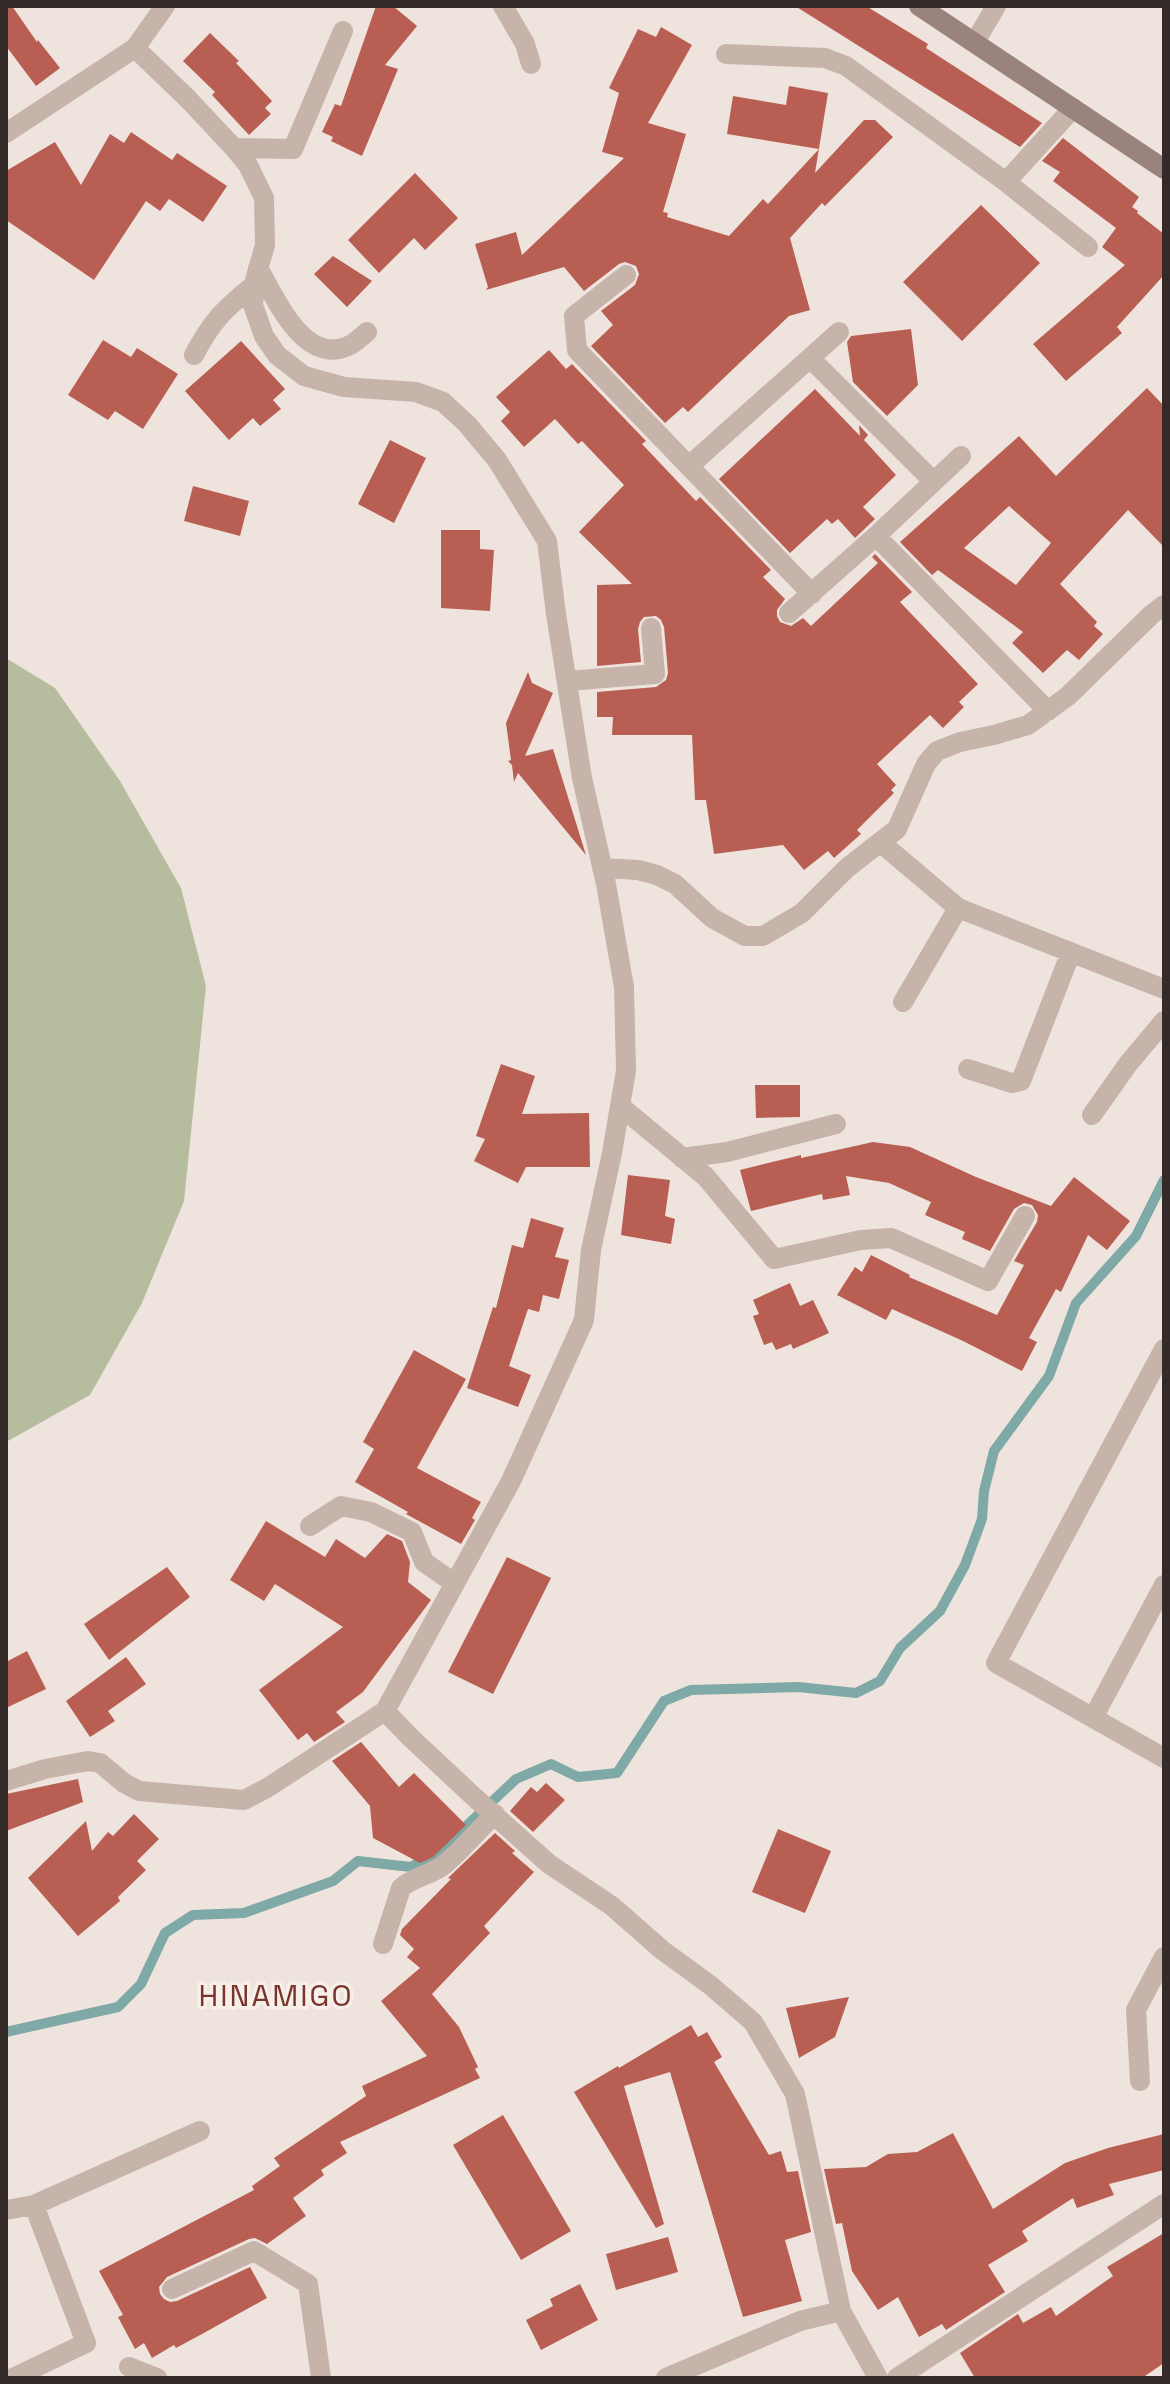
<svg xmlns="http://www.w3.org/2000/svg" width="1170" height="2384" font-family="'Space Grotesk',sans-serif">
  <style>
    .green { fill: #b6bd9f }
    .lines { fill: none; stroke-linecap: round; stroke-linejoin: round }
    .stream { stroke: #7fa9a6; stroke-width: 10 }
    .building { fill: #b85e52; fill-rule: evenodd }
    .street { stroke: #c6b3aa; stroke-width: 20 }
    .secondary { stroke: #99837c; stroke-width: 20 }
    .labels { text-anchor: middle; stroke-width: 7; stroke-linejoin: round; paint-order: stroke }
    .quarter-label { font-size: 30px; letter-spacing: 2px; fill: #7a342b; stroke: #f7efe9 }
  </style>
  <rect width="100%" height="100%" fill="#efe4dd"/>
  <path class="green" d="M 6,658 L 55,688 L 120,781 L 181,888 L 206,986 L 184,1201 L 142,1303 L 90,1395 L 6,1442 Z"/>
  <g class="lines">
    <path class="stream" d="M 6,2032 L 118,2007 L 141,1984 L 165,1933 L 193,1915 L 244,1913 L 333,1881 L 358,1861 L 411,1867 L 440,1851 L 516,1779 L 551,1764 L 578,1777 L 617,1773 L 664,1701 L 691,1690 L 798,1687 L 856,1693 L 880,1681 L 900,1648 L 940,1611 L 965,1565 L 982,1519 L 984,1491 L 994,1451 L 1049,1376 L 1076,1303 L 1136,1236 L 1164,1180"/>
  </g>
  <path class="building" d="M 6,6 L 12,6 L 37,42 L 38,40 L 60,68 L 36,86 L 6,46 Z
    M 376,6 L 393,6 L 417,26 L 385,65 L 398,69 L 362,156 L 331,141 L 333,137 L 322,132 L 335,104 L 341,106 Z
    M 795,6 L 866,6 L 928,44 L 926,48 L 1042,123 L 1020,147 Z
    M 661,27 L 692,45 L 648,123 L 686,134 L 663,212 L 668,213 L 667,217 L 729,236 L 763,199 L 768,204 L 819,149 L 727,134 L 733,96 L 786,105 L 789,86 L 828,93 L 815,173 L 864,120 L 875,120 L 893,137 L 825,206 L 822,203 L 790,238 L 810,310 L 789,316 L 688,412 L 683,407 L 665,423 L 591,346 L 613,325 L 601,311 L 635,285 L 639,274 L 636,266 L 625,262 L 619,264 L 584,291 L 564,267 L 486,290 L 488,287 L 475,244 L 516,232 L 522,255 L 624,158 L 602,152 L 619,93 L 609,88 L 638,29 L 656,37 Z
    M 210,33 L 239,61 L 236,63 L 272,101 L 265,108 L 271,114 L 249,135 L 212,95 L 215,92 L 183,61 Z
    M 131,132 L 172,160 L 177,153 L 227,186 L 203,222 L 169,199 L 160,211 L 146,201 L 94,280 L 6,220 L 6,171 L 55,142 L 81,185 L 110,134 L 124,143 Z
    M 1063,138 L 1139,197 L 1132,207 L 1138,211 L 1137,213 L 1164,234 L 1164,275 L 1117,327 L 1122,333 L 1066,381 L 1033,344 L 1125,265 L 1102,247 L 1116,228 L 1053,181 L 1060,172 L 1042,161 Z
    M 415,173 L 458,218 L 425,250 L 414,238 L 379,273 L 348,240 Z
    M 981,205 L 1040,263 L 962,341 L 903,282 Z
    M 333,256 L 372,281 L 347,307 L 314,274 Z
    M 911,329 L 918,385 L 887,416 L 853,382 L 847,342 L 851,336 Z
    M 103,340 L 131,357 L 137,348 L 178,374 L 143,429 L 115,411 L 108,420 L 68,395 Z
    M 241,341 L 285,389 L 273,400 L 281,409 L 260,426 L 253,418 L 229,440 L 185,391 Z
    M 549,350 L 566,369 L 572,364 L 646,441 L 642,444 L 696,501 L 700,497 L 771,570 L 763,577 L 785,599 L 777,610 L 777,616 L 780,622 L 791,626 L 803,618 L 811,626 L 878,563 L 872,557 L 875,554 L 912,592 L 900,602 L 978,684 L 959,702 L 964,707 L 943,728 L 930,715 L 877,764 L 896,785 L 891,790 L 894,793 L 857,830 L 861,834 L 834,858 L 828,851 L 804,870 L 783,845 L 714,854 L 706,800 L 695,800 L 692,735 L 612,735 L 613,717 L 597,717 L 597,692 L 656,687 L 666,680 L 668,673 L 664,627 L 661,620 L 656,616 L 644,617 L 640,622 L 638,629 L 641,662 L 597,666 L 597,585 L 632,584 L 579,532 L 624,485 L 582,441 L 578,444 L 555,419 L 524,447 L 501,421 L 510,412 L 496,397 Z
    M 1147,388 L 1164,406 L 1164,547 L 1128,510 L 1060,584 L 1097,622 L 1094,626 L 1103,634 L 1079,660 L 1067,650 L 1043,673 L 1012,643 L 1023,632 L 938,570 L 932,575 L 900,542 L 1019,436 L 1056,476 ZM 1009,506 L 1051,543 L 1016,585 L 964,548 Z
    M 815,389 L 860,436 L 859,425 L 868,435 L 864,440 L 896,475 L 863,507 L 875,519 L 855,538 L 838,519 L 832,524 L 827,519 L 790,553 L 719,479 Z
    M 390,440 L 426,458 L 394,523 L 358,504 Z
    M 193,486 L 249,501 L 240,536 L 184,521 Z
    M 441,530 L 480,530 L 480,549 L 494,550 L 490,611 L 441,608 Z
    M 528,672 L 532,683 L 553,693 L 525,756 L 553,749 L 586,855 L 518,773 L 514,782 L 512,765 L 508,761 L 511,760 L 506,723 Z
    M 501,1064 L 535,1076 L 522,1114 L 589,1113 L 590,1167 L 526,1167 L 518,1183 L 474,1161 L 485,1139 L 476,1136 Z
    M 755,1085 L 800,1085 L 800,1117 L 756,1118 Z
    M 873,1142 L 910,1147 L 976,1177 L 1051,1206 L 1074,1177 L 1130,1221 L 1107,1250 L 1088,1235 L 1061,1292 L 1056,1289 L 1029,1338 L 1037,1342 L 1022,1371 L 963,1341 L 892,1309 L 886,1320 L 837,1295 L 855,1267 L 862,1272 L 871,1255 L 910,1275 L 909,1277 L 997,1315 L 1024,1265 L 1014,1261 L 1037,1222 L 1038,1215 L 1032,1205 L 1024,1203 L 1014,1209 L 990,1251 L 962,1239 L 965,1232 L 925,1215 L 931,1202 L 889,1183 L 846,1176 L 850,1195 L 823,1200 L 822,1194 L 751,1211 L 740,1170 L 801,1155 L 801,1158 Z
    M 628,1175 L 670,1180 L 665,1216 L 675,1219 L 671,1244 L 621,1235 Z
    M 531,1218 L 564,1228 L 555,1257 L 569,1260 L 559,1299 L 543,1295 L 539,1312 L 528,1309 L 509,1366 L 531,1375 L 518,1407 L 467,1388 L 493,1307 L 496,1308 L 512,1245 L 523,1248 Z
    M 790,1283 L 800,1306 L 813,1300 L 829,1333 L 793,1349 L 791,1344 L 776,1350 L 772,1342 L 764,1345 L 753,1316 L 759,1314 L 753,1300 Z
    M 414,1350 L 466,1379 L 417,1468 L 481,1502 L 472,1518 L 475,1520 L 461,1544 L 406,1514 L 408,1512 L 355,1482 L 374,1449 L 363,1442 Z
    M 266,1521 L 325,1557 L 336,1539 L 365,1558 L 387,1534 L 402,1541 L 410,1562 L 408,1582 L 431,1600 L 363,1692 L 336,1712 L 345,1722 L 314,1742 L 307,1733 L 298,1740 L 259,1690 L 343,1627 L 275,1584 L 264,1601 L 230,1580 Z
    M 507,1557 L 551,1578 L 493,1694 L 448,1672 Z
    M 167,1567 L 190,1597 L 109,1660 L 84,1624 Z
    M 27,1651 L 46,1689 L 6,1708 L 6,1662 Z
    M 126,1657 L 146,1684 L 108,1711 L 115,1721 L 90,1737 L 66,1701 Z
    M 361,1742 L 399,1787 L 414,1773 L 466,1825 L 433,1857 L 420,1863 L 373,1838 L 370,1806 L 332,1761 Z
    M 78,1779 L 83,1802 L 6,1831 L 6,1794 Z
    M 546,1783 L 565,1800 L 533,1832 L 510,1811 L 531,1787 L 537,1792 Z
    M 134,1814 L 159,1839 L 137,1861 L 146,1870 L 118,1897 L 120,1901 L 78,1936 L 28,1878 L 86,1821 L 92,1851 L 108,1832 L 113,1836 Z
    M 778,1829 L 831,1851 L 805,1913 L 752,1892 Z
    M 495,1833 L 515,1851 L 512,1853 L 534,1872 L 484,1926 L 490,1933 L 432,1994 L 459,2027 L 478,2067 L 475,2069 L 480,2078 L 340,2142 L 347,2153 L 321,2170 L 324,2175 L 293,2198 L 306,2216 L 267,2244 L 255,2238 L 249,2239 L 167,2277 L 159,2287 L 160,2294 L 164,2299 L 170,2302 L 177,2301 L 250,2267 L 267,2298 L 202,2334 L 176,2348 L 174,2345 L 152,2358 L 144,2343 L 135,2349 L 118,2317 L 123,2315 L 99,2271 L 254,2190 L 252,2186 L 280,2166 L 274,2158 L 366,2096 L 362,2086 L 427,2056 L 381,2001 L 420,1968 L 407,1957 L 414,1949 L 400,1935 L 402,1929 L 451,1879 L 448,1878 Z
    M 849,1997 L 835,2037 L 799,2058 L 786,2008 Z
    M 691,2025 L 698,2037 L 707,2032 L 722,2057 L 714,2062 L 769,2155 L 781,2151 L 787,2172 L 798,2171 L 811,2232 L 785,2240 L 802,2301 L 743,2317 L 670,2072 L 624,2086 L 664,2224 L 656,2228 L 574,2092 L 618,2066 L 619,2068 Z
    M 503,2115 L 571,2231 L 521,2260 L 453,2145 Z
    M 953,2133 L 993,2209 L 1065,2163 L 1108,2148 L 1164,2134 L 1164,2170 L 1109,2184 L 1114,2195 L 1077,2208 L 1073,2198 L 1022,2231 L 1028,2241 L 988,2265 L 1005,2292 L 946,2330 L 942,2324 L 919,2337 L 898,2297 L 878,2310 L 852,2271 L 842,2223 L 836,2224 L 824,2169 L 866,2167 L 888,2154 L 917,2152 Z
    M 1164,2233 L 1164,2363 L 1142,2378 L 975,2378 L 960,2353 L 1018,2314 L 1023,2323 L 1051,2307 L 1056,2316 L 1113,2276 L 1107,2267 Z
    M 668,2237 L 678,2272 L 616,2290 L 606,2254 Z
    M 580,2284 L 598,2320 L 541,2350 L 526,2320 L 553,2306 L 550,2299 Z"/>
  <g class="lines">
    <path class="street" d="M 503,6 L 525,44 L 531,64
      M 975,42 L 996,6
      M 135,48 L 188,99 L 234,148 L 248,165 L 264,198 L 265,245 L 255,280 L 253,305 L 264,336 L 277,355 L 304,376 L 344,387 L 416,392 L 443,402 L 467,424 L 497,460 L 547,541 L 556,614 L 582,778 L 606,884 L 624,987 L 626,1071 L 612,1153 L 591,1250 L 584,1320 L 511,1481 L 385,1711 L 410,1737 L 473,1796 L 549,1864 L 612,1906 L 662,1950 L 710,1985 L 753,2022 L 795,2094 L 841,2311 L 878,2378
      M 726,54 L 825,58 L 846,66 L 1006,182 L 1088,247
      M 6,133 L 135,48 L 165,6
      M 234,148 L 293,149 L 343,31
      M 1006,182 L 1073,108
      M 258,268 C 276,298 305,370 352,344 C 357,341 362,336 367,332
      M 626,275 L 574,316 L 577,350 L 812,594
      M 194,355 C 212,321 224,309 254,285
      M 811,359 L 933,481
      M 689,466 L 839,332
      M 876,536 L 1048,711
      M 789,613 L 876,536 L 961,456
      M 567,681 L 655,674 L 651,628
      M 880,842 L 958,908 L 1164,989
      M 602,868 L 638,870 L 657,875 L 675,884 L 712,918 L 745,936 L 763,936 L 802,913 L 847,868 L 897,829 L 926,764 L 937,751 L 960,742 L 994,735 L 1028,725 L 1068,696 L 1151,615 L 1164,605
      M 903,1002 L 958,908
      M 968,1069 L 1012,1083 L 1021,1081 L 1071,952
      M 620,1106 L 706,1177 L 774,1259 L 861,1240 L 891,1238 L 988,1281 L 1025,1216
      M 1092,1115 L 1128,1064 L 1164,1021
      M 682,1158 L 727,1152 L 836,1124
      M 1164,1349 L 996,1663 L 1164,1758
      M 310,1526 L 341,1506 L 371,1512 L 412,1532 L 424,1562 L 454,1583
      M 1093,1718 L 1164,1585
      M 6,1781 L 45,1769 L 88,1761 L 100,1763 L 124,1783 L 139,1791 L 244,1800 L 267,1788 L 385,1711
      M 383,1944 L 401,1888 C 413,1877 432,1875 445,1864 C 463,1849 478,1830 495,1814
      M 1140,2081 L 1136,2010 L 1164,1957
      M 6,2210 L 34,2205 L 200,2131
      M 172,2289 L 254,2251 L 308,2284 L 321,2378
      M 129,2367 L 157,2378
      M 13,2378 L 86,2343 L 34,2205
      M 666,2378 L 800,2321 L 841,2311
      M 897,2378 L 1164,2204"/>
    <path class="secondary" d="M 919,6 L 1164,169"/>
  </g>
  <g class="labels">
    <g class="quarter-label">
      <text x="276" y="2006">HINAMIGO</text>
    </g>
  </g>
  <rect width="1170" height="2384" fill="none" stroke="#342b29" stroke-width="16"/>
</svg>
